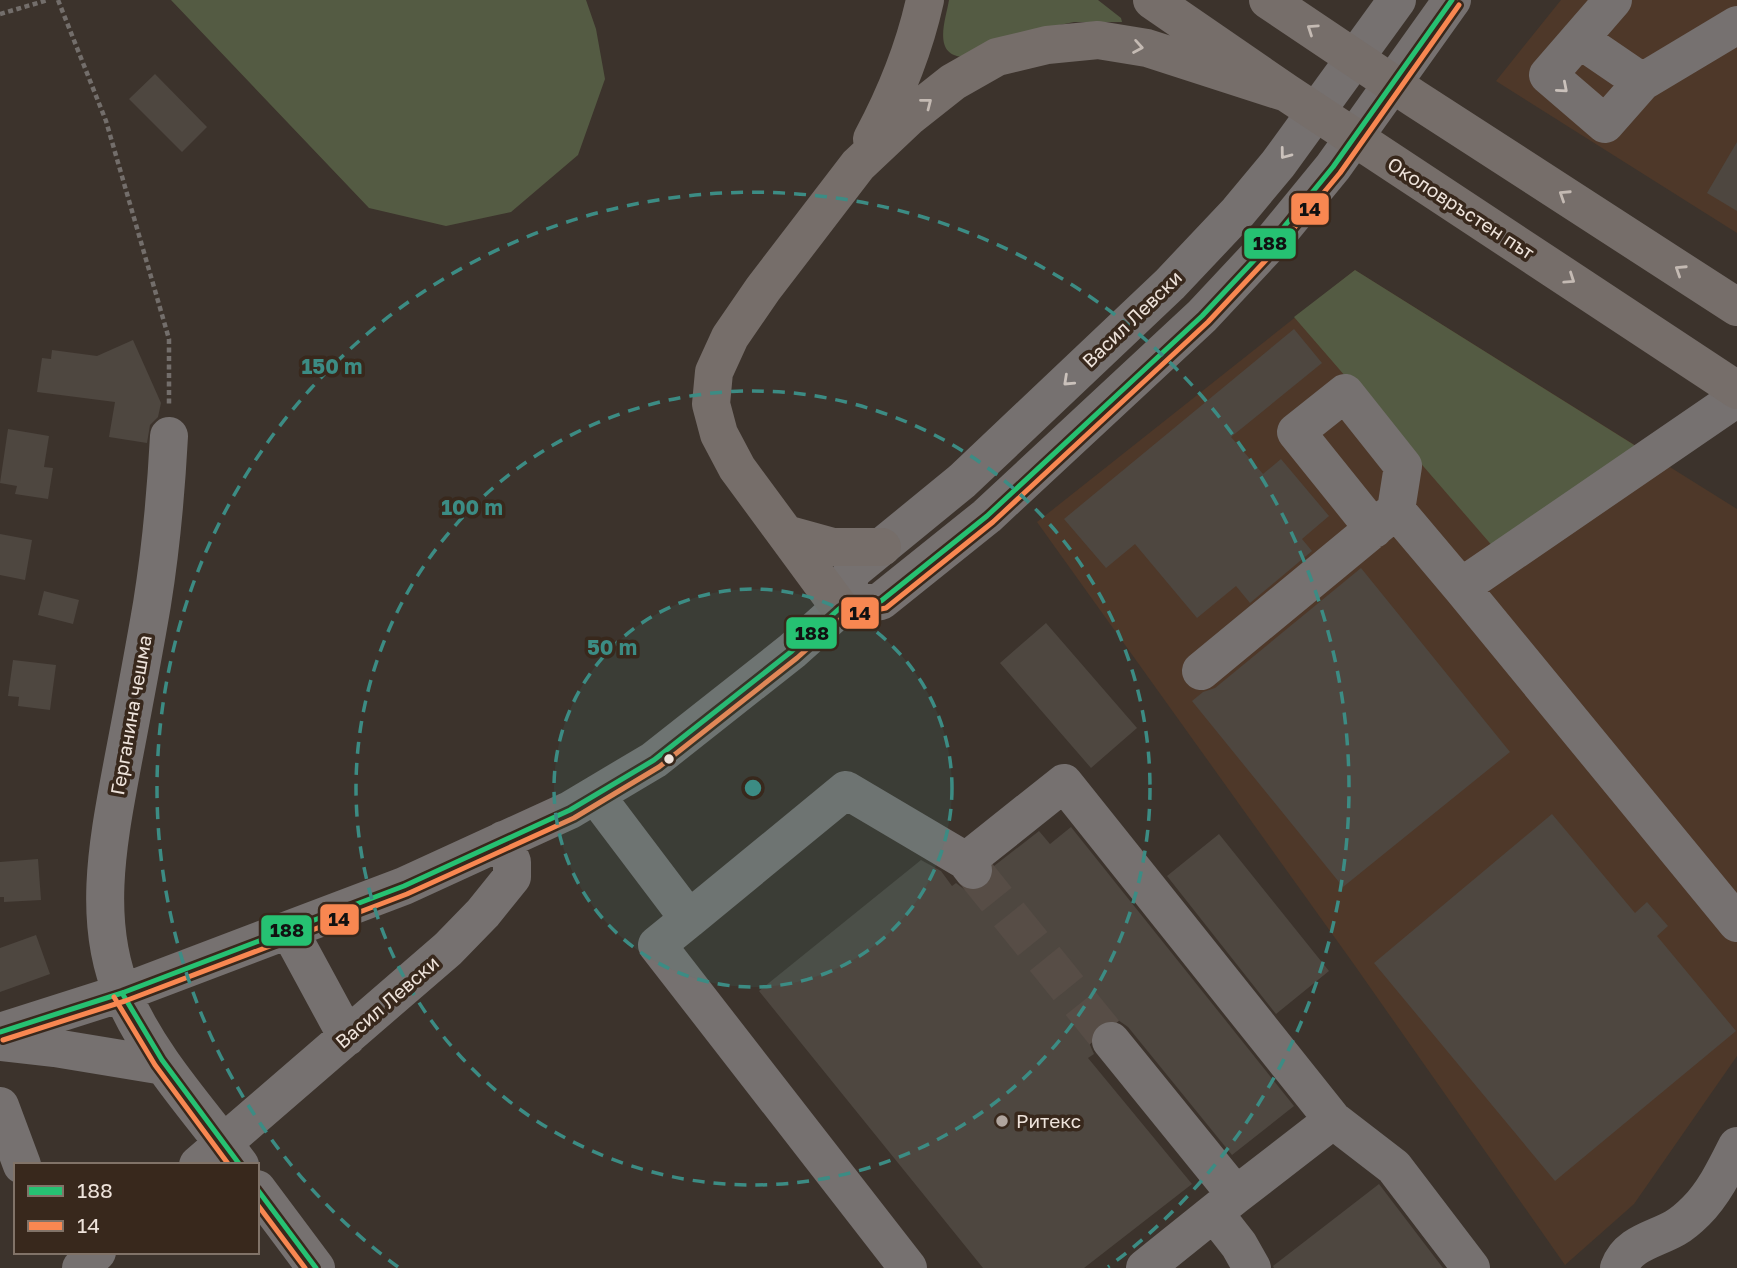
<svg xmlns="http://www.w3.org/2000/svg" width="1737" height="1268" font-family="'Golos Text',sans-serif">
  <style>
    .built { fill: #4e3829 }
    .green { fill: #545b43 }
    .building { fill: #4e4740 }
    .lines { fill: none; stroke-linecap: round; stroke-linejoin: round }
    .minor-tunnel { stroke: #574d46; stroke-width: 38; stroke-dasharray: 38 19; stroke-linecap: butt }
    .path { stroke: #736e6b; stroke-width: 4.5; stroke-dasharray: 5 3.5; stroke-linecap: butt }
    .minor { stroke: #767170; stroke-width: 38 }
    .highway { stroke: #766e6a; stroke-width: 38 }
    .bus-1-casing { stroke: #38281c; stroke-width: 10 }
    .bus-2-casing { stroke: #38281c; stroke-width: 10 }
    .bus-1 { stroke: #26c172; stroke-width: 5 }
    .bus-2 { stroke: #f88751; stroke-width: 5 }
    .oneway { stroke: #c4bab3 }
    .oneway2 { stroke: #cac1bb }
    .ring { fill: none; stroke: #3c8c84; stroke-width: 3.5; stroke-dasharray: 12 9 }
    .bus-dot { fill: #eee3db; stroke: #38281c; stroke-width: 2.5 }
    .poi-dot { fill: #b0a59e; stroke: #38281c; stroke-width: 2.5 }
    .labels { text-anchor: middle; stroke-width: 7; stroke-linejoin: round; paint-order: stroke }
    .street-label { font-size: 19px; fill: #eee3db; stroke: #38281c }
    .poi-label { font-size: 19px; fill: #eee3db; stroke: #38281c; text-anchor: start }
    .centre { fill: #3c8c84; stroke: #38281c; stroke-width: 3.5 }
    .ring-label { font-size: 21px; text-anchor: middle; font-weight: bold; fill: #3c8c84; stroke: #38281c; stroke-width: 7; stroke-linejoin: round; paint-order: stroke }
    .line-badge { stroke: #38281c; stroke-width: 2.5 }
    .pale-badge-label { font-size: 19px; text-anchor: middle; font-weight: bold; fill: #111 }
  </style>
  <rect width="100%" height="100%" fill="#3c332c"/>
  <path class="built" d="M 1561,0 L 1737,0 L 1737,233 L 1496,81 Z
    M 1355,270 L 1737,509 L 1737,1056 L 1634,1204 L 1565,1265 L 1353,963 L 1037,522 Z"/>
  <path class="green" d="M 171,0 L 586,0 L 596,29 L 605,79 L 578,155 L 511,212 L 446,226 L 369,208 Z
    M 949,0 L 1098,0 L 1121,18 L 1122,22 L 1074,22 L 1017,34 L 962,57 C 932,54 946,19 949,0 Z
    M 1355,270 L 1639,448 L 1495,549 L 1294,317 Z"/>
  <path class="building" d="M 155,74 L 207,127 L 182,152 L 129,99 Z
    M 1737,142 L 1737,211 L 1707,193 Z
    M 1294,329 L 1322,363 L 1231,437 L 1263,474 L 1281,459 L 1329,516 L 1302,539 L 1312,551 L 1250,603 L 1236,586 L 1197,618 L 1135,544 L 1106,568 L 1064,519 Z
    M 133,340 L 161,403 L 158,417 L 150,425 L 147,443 L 109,437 L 115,402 L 37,392 L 42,358 L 51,359 L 52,350 L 97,356 Z
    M 8,429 L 49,436 L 44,467 L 53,468 L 48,499 L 15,494 L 17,486 L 0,483 Z
    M 0,534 L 32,540 L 25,580 L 0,575 Z
    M 1361,568 L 1510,752 L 1343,887 L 1192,701 L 1203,692 L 1215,688 Z
    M 44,591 L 79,600 L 73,624 L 38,615 Z
    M 1046,623 L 1137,728 L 1091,768 L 1000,663 Z
    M 13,660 L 56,665 L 50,710 L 18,706 L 19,697 L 8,696 Z
    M 1552,814 L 1635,913 L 1647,902 L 1668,926 L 1657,936 L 1736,1031 L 1555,1181 L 1374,963 Z
    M 1071,827 L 1294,1106 L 1232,1155 L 1128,1027 L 1118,1020 L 1107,1020 L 1098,1024 L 1090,1034 L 1090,1045 L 1094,1054 L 1088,1058 L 1192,1184 L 1084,1268 L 983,1268 L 759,991 L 921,860 L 941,871 L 952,886 L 956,883 L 965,890 L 977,891 L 986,888 L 993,879 L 994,866 L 1039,831 L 1050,844 Z
    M 1219,834 L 1329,971 L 1276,1014 L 1167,876 Z
    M 38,859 L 41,900 L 4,902 L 4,897 L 0,897 L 0,862 Z
    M 36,935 L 50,974 L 0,992 L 0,948 Z
    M 1379,1184 L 1443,1268 L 1274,1268 L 1273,1266 Z"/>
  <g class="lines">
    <path class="minor-tunnel" d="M 973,870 L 1111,1041"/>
    <path class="path" d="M 58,0 L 106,121 L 169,339 L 169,405
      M 0,14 L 48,0"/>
    <path class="minor" d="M 1579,39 L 1642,82 L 1605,124 L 1548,75 L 1613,0
      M 1642,82 L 1737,25
      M 1737,398 L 1461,587 L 1737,923
      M 169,436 C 166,493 161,548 152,604 C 143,657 133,709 123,761 C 109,837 91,920 123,995 C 150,1058 199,1110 240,1165
      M 1374,529 L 1296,432 L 1345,393 L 1403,466 L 1396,510
      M 840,608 L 881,601 L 987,516 L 1202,316 L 1274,239 L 1333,167 L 1452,0
      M 1201,671 L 1396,510 L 1461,587
      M 596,796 L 689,919 L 846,790 L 966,861 L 973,870
      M 966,861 L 1064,783 L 1333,1120 L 1236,1195
      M 689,919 L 657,945 L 908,1268
      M 289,930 L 347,1037
      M 0,1032 L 122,993 L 404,886 L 570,810 L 654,760 L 792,651 L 840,608 L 852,571 L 962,481 L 1170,284 L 1238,212 L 1278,164 L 1397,0
      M 1111,1041 L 1236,1195 L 1145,1268
      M 0,1042 L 55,1048 L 164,1066
      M 0,1106 L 22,1165
      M 1333,1120 L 1394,1167 L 1471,1268
      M 198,1165 L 448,949 L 483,913 L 512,877 L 512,862 L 503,840
      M 257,1189 L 316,1268
      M 1214,1213 L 1239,1245 L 1252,1268
      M 81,1268 L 97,1252
      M 1619,1268 C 1628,1243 1654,1240 1675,1228 C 1682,1224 1690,1217 1696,1211 C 1714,1193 1726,1168 1737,1146"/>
    <path class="highway" d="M 1152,0 L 1287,93 L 1737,390
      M 1268,0 L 1414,98 L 1737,307
      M 872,139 C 896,94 914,50 925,0
      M 786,534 L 833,547 L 882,547
      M 840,608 L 737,468 L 719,434 L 711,404 L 714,372 L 730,337 L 763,289 L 858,165 L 910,116 L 953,82 L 997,57 L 1047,45 L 1098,40 L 1147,48 L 1287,93"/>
    <defs>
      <path id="bus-1" d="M 122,993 L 162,1060 L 240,1165
        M 0,1032 L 122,993 L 404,886 L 570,810 L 654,760 L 792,651 L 840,608 L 881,601 L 987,516 L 1202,316 L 1274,239 L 1333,167 L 1452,0
        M 257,1189 L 316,1268"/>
      <path id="bus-2" d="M 114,997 L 155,1065 L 229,1165
        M 3,1040 L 125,1001 L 407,894 L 574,818 L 659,767 L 797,658 L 844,616 L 886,608 L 993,522 L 1208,322 L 1280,245 L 1340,173 L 1459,5
        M 257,1204 L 305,1268"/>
    </defs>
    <use href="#bus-1" class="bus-1-casing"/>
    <use href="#bus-2" class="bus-2-casing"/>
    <use href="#bus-1" class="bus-1"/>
    <use href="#bus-2" class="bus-2"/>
  </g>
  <defs><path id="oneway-chevron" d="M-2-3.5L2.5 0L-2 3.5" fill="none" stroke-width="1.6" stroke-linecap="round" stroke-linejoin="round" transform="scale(1.75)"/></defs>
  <g class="oneway">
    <use href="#oneway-chevron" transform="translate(1312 29) rotate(-146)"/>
    <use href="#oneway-chevron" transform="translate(1138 47) rotate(10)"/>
    <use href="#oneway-chevron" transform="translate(927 103) rotate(-38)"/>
    <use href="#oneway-chevron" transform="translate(1564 195) rotate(-147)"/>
    <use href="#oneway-chevron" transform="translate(1680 270) rotate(-147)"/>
    <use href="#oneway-chevron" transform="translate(1570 279) rotate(34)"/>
  </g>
  <g class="oneway2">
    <use href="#oneway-chevron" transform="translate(1563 88) rotate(41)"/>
    <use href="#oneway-chevron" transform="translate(1285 154) rotate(127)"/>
    <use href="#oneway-chevron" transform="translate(1068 381) rotate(137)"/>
  </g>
  <circle cx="753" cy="788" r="199" fill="#3c8c84" fill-opacity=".12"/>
  <g class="ring">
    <circle cx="753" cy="788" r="199"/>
    <circle cx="753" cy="788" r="397"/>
    <path d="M398 1267A596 596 0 1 1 1108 1267"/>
  </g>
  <circle class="bus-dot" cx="669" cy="759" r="6"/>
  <circle class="poi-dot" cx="1002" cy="1121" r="7"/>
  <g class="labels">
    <g class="street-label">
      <text transform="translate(1461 208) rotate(33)" y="7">Околовръстен път</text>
      <text transform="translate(1132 319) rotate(-44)" y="7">Васил Левски</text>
      <text transform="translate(131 715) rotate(-80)" y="7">Герганина чешма</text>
      <text transform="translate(387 1002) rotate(-41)" y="7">Васил Левски</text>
    </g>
    <g class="poi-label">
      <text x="1016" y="1128">Ритекс</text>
    </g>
  </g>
  <circle cx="753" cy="788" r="10" class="centre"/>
  <g class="ring-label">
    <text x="332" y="374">150 m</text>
    <text x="472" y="515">100 m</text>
    <text x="612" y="655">50 m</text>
  </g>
  <g class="line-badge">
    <rect x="1290" y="192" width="40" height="34" rx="7" fill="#f88751"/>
    <rect x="1243" y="227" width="54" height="33" rx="7" fill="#26c172"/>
    <rect x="840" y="596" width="40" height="34" rx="7" fill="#f88751"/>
    <rect x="785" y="616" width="53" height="34" rx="7" fill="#26c172"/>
    <rect x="319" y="903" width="41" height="33" rx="7" fill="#f88751"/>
    <rect x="260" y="914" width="53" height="33" rx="7" fill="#26c172"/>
  </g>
  <g class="pale-badge-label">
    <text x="1310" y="216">14</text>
    <text x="1270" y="250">188</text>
    <text x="860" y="620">14</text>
    <text x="812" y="640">188</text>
    <text x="339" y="926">14</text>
    <text x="287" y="937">188</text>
  </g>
  <rect x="14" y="1163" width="245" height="91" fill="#38281c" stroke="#817368" stroke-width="2"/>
  <rect x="28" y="1186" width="35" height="10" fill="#26c172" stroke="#817368" stroke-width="2"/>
  <text x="77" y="1198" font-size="21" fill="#eee3db">188</text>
  <rect x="28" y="1221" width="35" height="10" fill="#f88751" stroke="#817368" stroke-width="2"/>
  <text x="77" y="1233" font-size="21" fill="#eee3db">14</text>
</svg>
